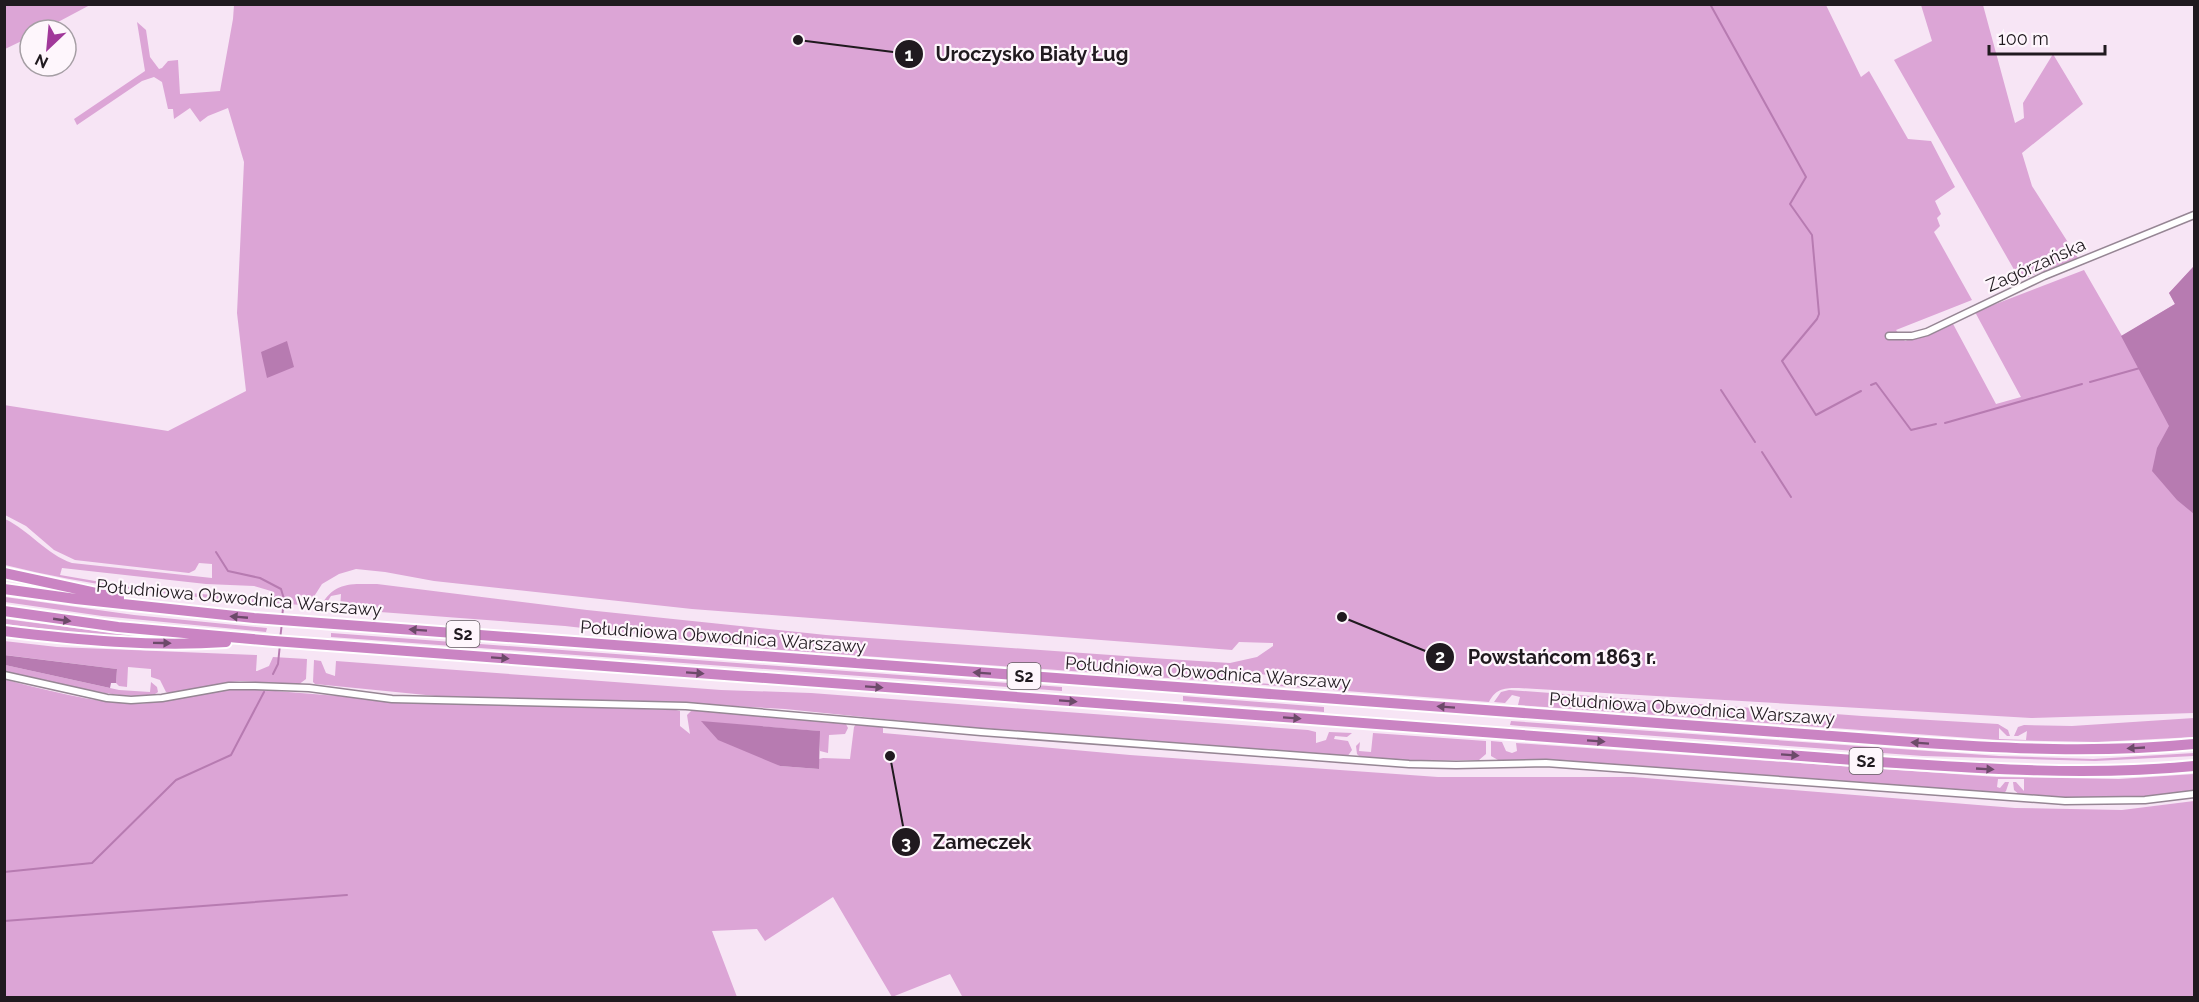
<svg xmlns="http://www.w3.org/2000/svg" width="2199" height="1002" font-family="Raleway,sans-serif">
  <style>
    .green { fill: #dca5d6 }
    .water { fill: #b77bb1 }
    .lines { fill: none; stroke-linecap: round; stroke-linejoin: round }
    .stream { stroke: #b77bb1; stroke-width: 2 }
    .street-casing { stroke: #968694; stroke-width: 9 }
    .highway-casing { stroke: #fff; stroke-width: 14 }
    .street { stroke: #fff; stroke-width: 6 }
    .highway { stroke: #ca84c3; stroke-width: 10 }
    .oneway { fill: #6c4a69 }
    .labels { text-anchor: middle; stroke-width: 4.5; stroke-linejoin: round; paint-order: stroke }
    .shield { fill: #fef6fc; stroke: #635c61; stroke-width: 1.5 }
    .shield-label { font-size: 16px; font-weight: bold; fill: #201a1f }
    .street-label { font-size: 18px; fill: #201a1f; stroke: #fef6fc }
    .leader { fill: none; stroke: #201a1f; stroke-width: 2 }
    .callout-dot { fill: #201a1f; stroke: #fef6fc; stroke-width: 2 }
    .mark-label { font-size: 18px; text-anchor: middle; font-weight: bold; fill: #fff }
    .callout-label { font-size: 20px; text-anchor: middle; font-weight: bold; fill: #201a1f; stroke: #fef6fc; stroke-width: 4.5; stroke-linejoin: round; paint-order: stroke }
  </style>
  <rect width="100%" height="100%" fill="#f7e5f5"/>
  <path class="green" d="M 5,4 L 90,4 L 90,5 L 43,30 L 30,30 L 30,37 L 5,49 Z
    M 234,5 L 1826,5 L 1861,77 L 1869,71 L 1908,139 L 1931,141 L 1955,187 L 1935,201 L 1941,214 L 1937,218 L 1940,226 L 1934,232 L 1972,300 L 1896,330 L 1905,341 L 1952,322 L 1996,404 L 2021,397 L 1975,312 L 2084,270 L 2122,336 L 2175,304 L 2169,293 L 2194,266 L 2194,713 L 2031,718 L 1519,688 C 1505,688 1496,688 1489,702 L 1333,690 L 1328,680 L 1224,671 L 1225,681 L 1319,687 L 1319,689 L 768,649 L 565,626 L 340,609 L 341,594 L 331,596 L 324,607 L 321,606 C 334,581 352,584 377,584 L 587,610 L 826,635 L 1167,659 L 1230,663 L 1257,657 L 1273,646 L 1273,643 L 1239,642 L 1232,650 L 692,609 L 434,581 L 385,572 L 356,569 L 339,574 L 322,584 L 315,595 L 312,606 L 277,603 L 271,591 L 254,586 L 206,584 L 62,568 L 60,575 L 136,588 L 257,599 L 262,600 L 262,603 C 175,596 89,586 5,565 L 5,519 C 30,531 46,554 72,563 L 212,578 L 212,564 L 199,563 L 195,570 L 189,573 L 75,560 L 54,550 L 26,526 L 5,515 L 4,405 L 168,431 L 246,391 L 237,313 L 244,162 L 228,108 L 208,116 L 200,122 L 190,108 L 174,119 L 173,109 L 168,109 L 162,82 L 154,77 L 142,81 L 77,125 L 74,119 L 145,71 L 137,22 L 146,30 L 150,57 L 159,69 L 162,68 L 168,61 L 178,60 L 180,94 L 220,91 L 233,19 Z
    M 1921,5 L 1983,5 L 2015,123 L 2024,118 L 2023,103 L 2053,54 L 2083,104 L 2022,153 L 2032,186 L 2078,258 L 2020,280 L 1894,60 L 1932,41 Z
    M 5,597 L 134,615 L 267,628 L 266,632 L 102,616 L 5,602 Z
    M 5,619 L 144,637 L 144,639 L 100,636 L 5,624 Z
    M 331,633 L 1062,687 L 1062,691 L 331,637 Z
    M 4,641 L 57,647 L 257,655 L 256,671 L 257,671 L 269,666 L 273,657 L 307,659 L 306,679 L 298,685 L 240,681 L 222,683 L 172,694 L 166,692 L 160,680 L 151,677 L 151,669 L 128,667 L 127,687 L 119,686 L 116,683 L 117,669 L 5,655 Z
    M 314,660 L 321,661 L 326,673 L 335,676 L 336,661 L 721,690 L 811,693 L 1308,730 L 1316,732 L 1316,743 L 1326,740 L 1329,732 L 1352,733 L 1347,737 L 1335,736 L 1334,739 L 1348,741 L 1352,750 L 1347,757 L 942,725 L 785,709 L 678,703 L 436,696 L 315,684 L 313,682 Z
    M 5,665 L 119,690 L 150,692 L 151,682 L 157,687 L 158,692 C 142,707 29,677 5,671 Z
    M 4,679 C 43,690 111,707 149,703 C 180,700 209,690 240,688 L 412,702 L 676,710 L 680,711 L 680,726 L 690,734 L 687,715 L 692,710 L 845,722 L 848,728 L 845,734 L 829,735 L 828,753 L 820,751 L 819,731 L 702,722 L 780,766 L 819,769 L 819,759 L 823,758 L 850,759 L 854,727 L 857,723 L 883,726 L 883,733 L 1130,755 L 1438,777 L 1633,777 L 2015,808 L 2122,810 L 2194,801 L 2194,997 L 963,998 L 950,974 L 892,997 L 833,897 L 765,941 L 757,929 L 712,931 L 737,997 L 5,997 Z
    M 1509,690 L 1862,716 L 1998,724 L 2008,730 L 2010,736 L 2007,736 L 1999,728 L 1999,739 L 2026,740 L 2027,731 L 2018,736 L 2014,736 L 2018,727 L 2024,725 L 2072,726 L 2194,718 L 2194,737 L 2098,742 L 1998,740 L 1518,705 L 1520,697 L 1512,695 L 1505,703 L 1494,702 L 1501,692 Z
    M 1183,696 L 1324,707 L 1324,712 L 1183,701 Z
    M 1511,721 L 1999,756 L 2093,759 L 2194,753 L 2194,756 L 2095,761 L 1923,756 L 1520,726 L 1510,725 Z
    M 1373,733 L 1486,741 L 1486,754 L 1479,760 L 1467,760 L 1409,761 L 1361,758 L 1357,754 L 1356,746 L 1360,742 L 1359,751 L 1371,752 Z
    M 1491,741 L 1502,742 L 1506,751 L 1512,753 L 1517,751 L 1516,743 L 1997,777 L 2119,779 L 2194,774 L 2194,792 L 2131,798 L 2022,797 L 2014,790 L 2013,782 L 2016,782 L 2024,791 L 2024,779 L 1998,779 L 1997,787 L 2000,788 L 2005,782 L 2009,782 L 2006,791 L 2002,795 L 1994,795 L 1783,777 L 1498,760 L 1491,756 Z"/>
  <path class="water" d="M 2194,266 L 2194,514 L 2177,500 L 2152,471 L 2157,448 L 2169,426 L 2121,336 L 2175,304 L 2169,293 Z
    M 287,341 L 294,367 L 267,378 L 261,352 Z
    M 4,655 L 117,669 L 116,683 L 111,683 L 110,688 L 5,665 Z
    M 701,721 L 820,731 L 819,769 L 780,766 L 718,740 Z"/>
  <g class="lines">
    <path class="stream" d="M 1710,4 L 1806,177 L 1790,204 L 1812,235 L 1819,314 L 1817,319 L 1782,361 L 1816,415 L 1861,391
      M 2090,382 L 2140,368
      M 1871,385 L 1876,383 L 1911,430 L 1936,424
      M 1721,390 L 1755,442
      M 1945,423 L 2082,384
      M 1762,452 L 1791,497
      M 216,552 L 228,571 L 260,578 L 281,589 L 284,599 L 282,618
      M 280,639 L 282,623
      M 273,674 L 278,664 L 280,644
      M 4,872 L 92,863 L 176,780 L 231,755 L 264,692
      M 4,921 L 347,895"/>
    <defs>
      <path id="street" d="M 1889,336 L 1912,336 L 1927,332 L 2044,276 L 2194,215
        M 4,675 L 107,698 L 131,700 L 162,698 L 229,686 L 255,686 L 309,688 L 392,699 L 686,706 L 981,732 L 1409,764 L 1456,765 L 1546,763 L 2065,801 L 2145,800 L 2194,794"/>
      <path id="highway" d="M 4,573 L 119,598
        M 4,589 L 76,599 L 254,618 L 1912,742 C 2007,749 2100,753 2194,744
        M 4,611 L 118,627 L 274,641 L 1880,762 C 1985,769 2090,776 2194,766
        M 4,631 C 78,640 152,647 226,642"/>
    </defs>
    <use href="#street" class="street-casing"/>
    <use href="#highway" class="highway-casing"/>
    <use href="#street" class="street"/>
    <use href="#highway" class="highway"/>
  </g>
  <defs><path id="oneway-solid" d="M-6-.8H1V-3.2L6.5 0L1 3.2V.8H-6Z" transform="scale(1.5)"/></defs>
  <g class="oneway">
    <use href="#oneway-solid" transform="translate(239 617) rotate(-175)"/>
    <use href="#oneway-solid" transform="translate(62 620) rotate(8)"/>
    <use href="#oneway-solid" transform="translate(418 630) rotate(-176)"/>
    <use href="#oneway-solid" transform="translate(162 643) rotate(1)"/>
    <use href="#oneway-solid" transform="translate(500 658) rotate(4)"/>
    <use href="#oneway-solid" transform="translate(695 673) rotate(4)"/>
    <use href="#oneway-solid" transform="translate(982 673) rotate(-176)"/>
    <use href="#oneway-solid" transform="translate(874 687) rotate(4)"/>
    <use href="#oneway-solid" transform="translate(1068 701) rotate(4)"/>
    <use href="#oneway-solid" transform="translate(1446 707) rotate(-176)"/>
    <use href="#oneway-solid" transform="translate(1292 718) rotate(4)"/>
    <use href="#oneway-solid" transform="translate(1596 741) rotate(4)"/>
    <use href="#oneway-solid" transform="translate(1920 743) rotate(-176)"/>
    <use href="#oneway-solid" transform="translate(2136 748) rotate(177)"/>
    <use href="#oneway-solid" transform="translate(1790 755) rotate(4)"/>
    <use href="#oneway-solid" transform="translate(1985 769) rotate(3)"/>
  </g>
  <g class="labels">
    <g class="shield">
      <rect x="446.5" y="621" width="33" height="26" rx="4.5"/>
      <rect x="1007.5" y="663" width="33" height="26" rx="4.5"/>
      <rect x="1849.5" y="748" width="33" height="26" rx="4.5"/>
    </g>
    <g class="shield-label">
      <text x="463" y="640">S2</text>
      <text x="1024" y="682">S2</text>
      <text x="1866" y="767">S2</text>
    </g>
    <g class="street-label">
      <text transform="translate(2036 265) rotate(-24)" y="6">Zagórzańska</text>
      <text transform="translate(239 598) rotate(5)" y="6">Południowa Obwodnica Warszawy</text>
      <text transform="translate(723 637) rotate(4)" y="6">Południowa Obwodnica Warszawy</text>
      <text transform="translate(1208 673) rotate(4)" y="6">Południowa Obwodnica Warszawy</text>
      <text transform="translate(1692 709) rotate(4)" y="6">Południowa Obwodnica Warszawy</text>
    </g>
  </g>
  <path class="leader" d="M798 40L909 54M1342 617L1440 657M890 756L906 842"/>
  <g class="callout-dot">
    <circle cx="798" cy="40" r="6"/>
    <circle cx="1342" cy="617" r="6"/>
    <circle cx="890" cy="756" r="6"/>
    <circle cx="909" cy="54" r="15"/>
    <circle cx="1440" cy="657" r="15"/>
    <circle cx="906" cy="842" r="15"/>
  </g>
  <g class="mark-label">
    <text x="909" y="61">1</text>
    <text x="1440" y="663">2</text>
    <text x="906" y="849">3</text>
  </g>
  <g class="callout-label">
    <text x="1032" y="61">Uroczysko Biały Ług</text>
    <text x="1562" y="664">Powstańcom 1863 r.</text>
    <text x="982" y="849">Zameczek</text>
  </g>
  <rect width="2199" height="1002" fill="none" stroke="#201a1f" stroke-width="12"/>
  <g transform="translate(48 48) rotate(206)"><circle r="28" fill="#fef6fc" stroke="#a59ea4" stroke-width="1.5"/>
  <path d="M0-4.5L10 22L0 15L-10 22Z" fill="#a1389a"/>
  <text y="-9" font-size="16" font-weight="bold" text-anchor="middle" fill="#201a1f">N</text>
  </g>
  <path d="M1989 45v9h116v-9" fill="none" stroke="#201a1f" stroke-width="3"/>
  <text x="1998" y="45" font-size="18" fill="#201a1f" stroke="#fef6fc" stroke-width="4.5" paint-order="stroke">100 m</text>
</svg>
